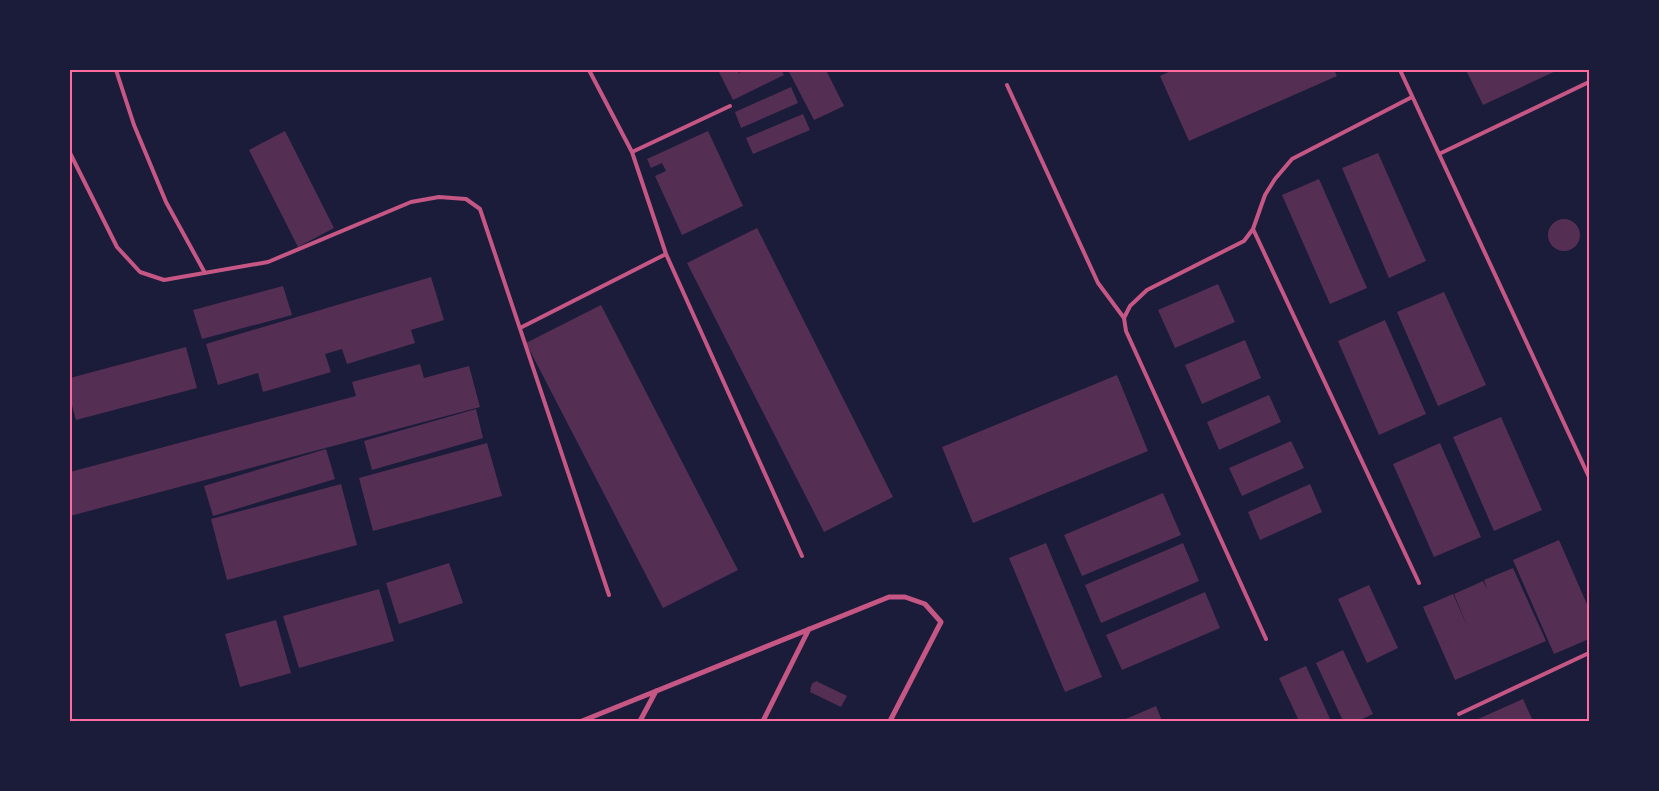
<svg xmlns="http://www.w3.org/2000/svg" width="1659" height="791" font-family="Spectral,serif">
  <style>
    .building { fill: #542f53 }
    .lines { fill: none; stroke-linecap: round; stroke-linejoin: round }
    .service { stroke: #c65784; stroke-width: 4 }
    .minor { stroke: #c65784; stroke-width: 5 }
    .neatline { fill: none; stroke: #ff6b9d; stroke-width: 2 }
  </style>
  <rect width="100%" height="100%" fill="#1b1b3a"/>
  <path class="building" d="M 718,70 L 737,70 L 739,73 L 745,70 L 781,70 L 784,75 L 733,100 Z
    M 788,70 L 826,70 L 844,106 L 814,120 Z
    M 1173,70 L 1334,70 L 1337,76 L 1189,141 L 1160,76 Z
    M 1466,70 L 1558,70 L 1483,105 Z
    M 791,87 L 798,103 L 741,128 L 735,112 Z
    M 803,114 L 810,130 L 753,154 L 746,138 Z
    M 285,131 L 334,228 L 298,247 L 249,150 Z
    M 708,131 L 743,206 L 682,235 L 655,176 L 666,171 L 662,163 L 651,168 L 647,159 Z
    M 1378,153 L 1426,261 L 1389,278 L 1342,168 Z
    M 1319,179 L 1367,288 L 1330,304 L 1282,195 Z
    M1548 235a16 16 0 1 1 32 0a16 16 0 1 1-32 0Z
    M 757,228 L 893,497 L 824,532 L 687,263 Z
    M 431,277 L 444,320 L 411,330 L 415,343 L 347,364 L 342,349 L 325,354 L 331,372 L 263,392 L 258,373 L 218,385 L 206,344 Z
    M 1218,284 L 1235,322 L 1175,348 L 1158,310 Z
    M 283,286 L 292,315 L 202,339 L 193,310 Z
    M 1444,292 L 1486,385 L 1438,406 L 1397,312 Z
    M 601,305 L 738,570 L 663,608 L 526,343 Z
    M 1385,320 L 1426,414 L 1379,435 L 1338,341 Z
    M 1245,340 L 1261,378 L 1202,404 L 1185,365 Z
    M 186,347 L 197,388 L 76,420 L 70,398 L 70,378 Z
    M 420,364 L 424,378 L 469,366 L 480,407 L 70,516 L 70,472 L 356,396 L 352,382 Z
    M 1117,375 L 1148,451 L 973,523 L 942,447 Z
    M 1269,395 L 1281,422 L 1219,450 L 1207,422 Z
    M 476,409 L 483,438 L 372,470 L 364,441 Z
    M 1501,417 L 1542,510 L 1494,531 L 1453,437 Z
    M 1291,441 L 1304,468 L 1242,496 L 1229,468 Z
    M 487,443 L 502,496 L 373,531 L 359,478 Z
    M 1440,443 L 1481,537 L 1434,557 L 1393,464 Z
    M 326,449 L 335,479 L 213,516 L 204,486 Z
    M 341,484 L 357,545 L 227,580 L 211,519 Z
    M 1310,484 L 1322,512 L 1260,540 L 1248,512 Z
    M 1163,493 L 1181,535 L 1082,576 L 1064,535 Z
    M 1559,540 L 1589,609 L 1589,639 L 1554,654 L 1513,560 Z
    M 1046,543 L 1102,677 L 1065,692 L 1009,558 Z
    M 1183,543 L 1199,581 L 1101,623 L 1085,585 Z
    M 449,563 L 463,603 L 399,624 L 386,583 Z
    M 1513,568 L 1546,641 L 1455,680 L 1423,607 L 1453,594 L 1468,628 L 1454,594 L 1483,581 L 1487,589 L 1484,580 Z
    M 1369,585 L 1398,648 L 1367,663 L 1338,599 Z
    M 379,589 L 394,641 L 299,668 L 283,616 Z
    M 1205,592 L 1220,628 L 1122,670 L 1106,635 Z
    M 276,620 L 291,673 L 240,687 L 225,634 Z
    M 1343,650 L 1373,714 L 1358,721 L 1343,721 L 1316,663 Z
    M 1306,666 L 1331,721 L 1299,721 L 1279,678 Z
    M 816,681 L 847,696 L 841,707 L 810,692 L 811,689 L 810,689 L 813,682 L 814,683 Z
    M 1523,699 L 1533,721 L 1479,721 L 1478,719 Z
    M 1156,706 L 1162,721 L 1121,721 Z"/>
  <g class="lines">
    <path class="service" d="M 116,70 L 134,125 L 166,202 L 205,273
      M 589,70 L 632,152 L 666,254 L 802,556
      M 1400,70 L 1589,477
      M 1007,85 L 1098,283 L 1124,318
      M 632,152 L 730,106
      M 70,153 L 117,247 L 140,272 L 164,280 L 268,262 L 411,202 L 439,197 L 466,199 L 480,209 L 609,595
      M 1439,154 L 1589,82
      M 1253,229 L 1419,583
      M 520,328 L 666,254
      M 1266,639 L 1126,331 L 1124,318 L 1130,306 L 1147,290 L 1244,241 L 1253,229 L 1265,195 L 1275,179 L 1292,159 L 1412,97
      M 1459,714 L 1589,653"/>
    <path class="minor" d="M 582,721 L 889,597 L 905,597 L 925,604 L 941,622 L 890,721
      M 640,721 L 656,691
      M 763,721 L 809,629"/>
  </g>
  <rect width="1659" height="791" fill="none" stroke="#1b1b3a" stroke-width="142"/>
  <rect x="71" y="71" width="1517" height="649" class="neatline"/>
</svg>
